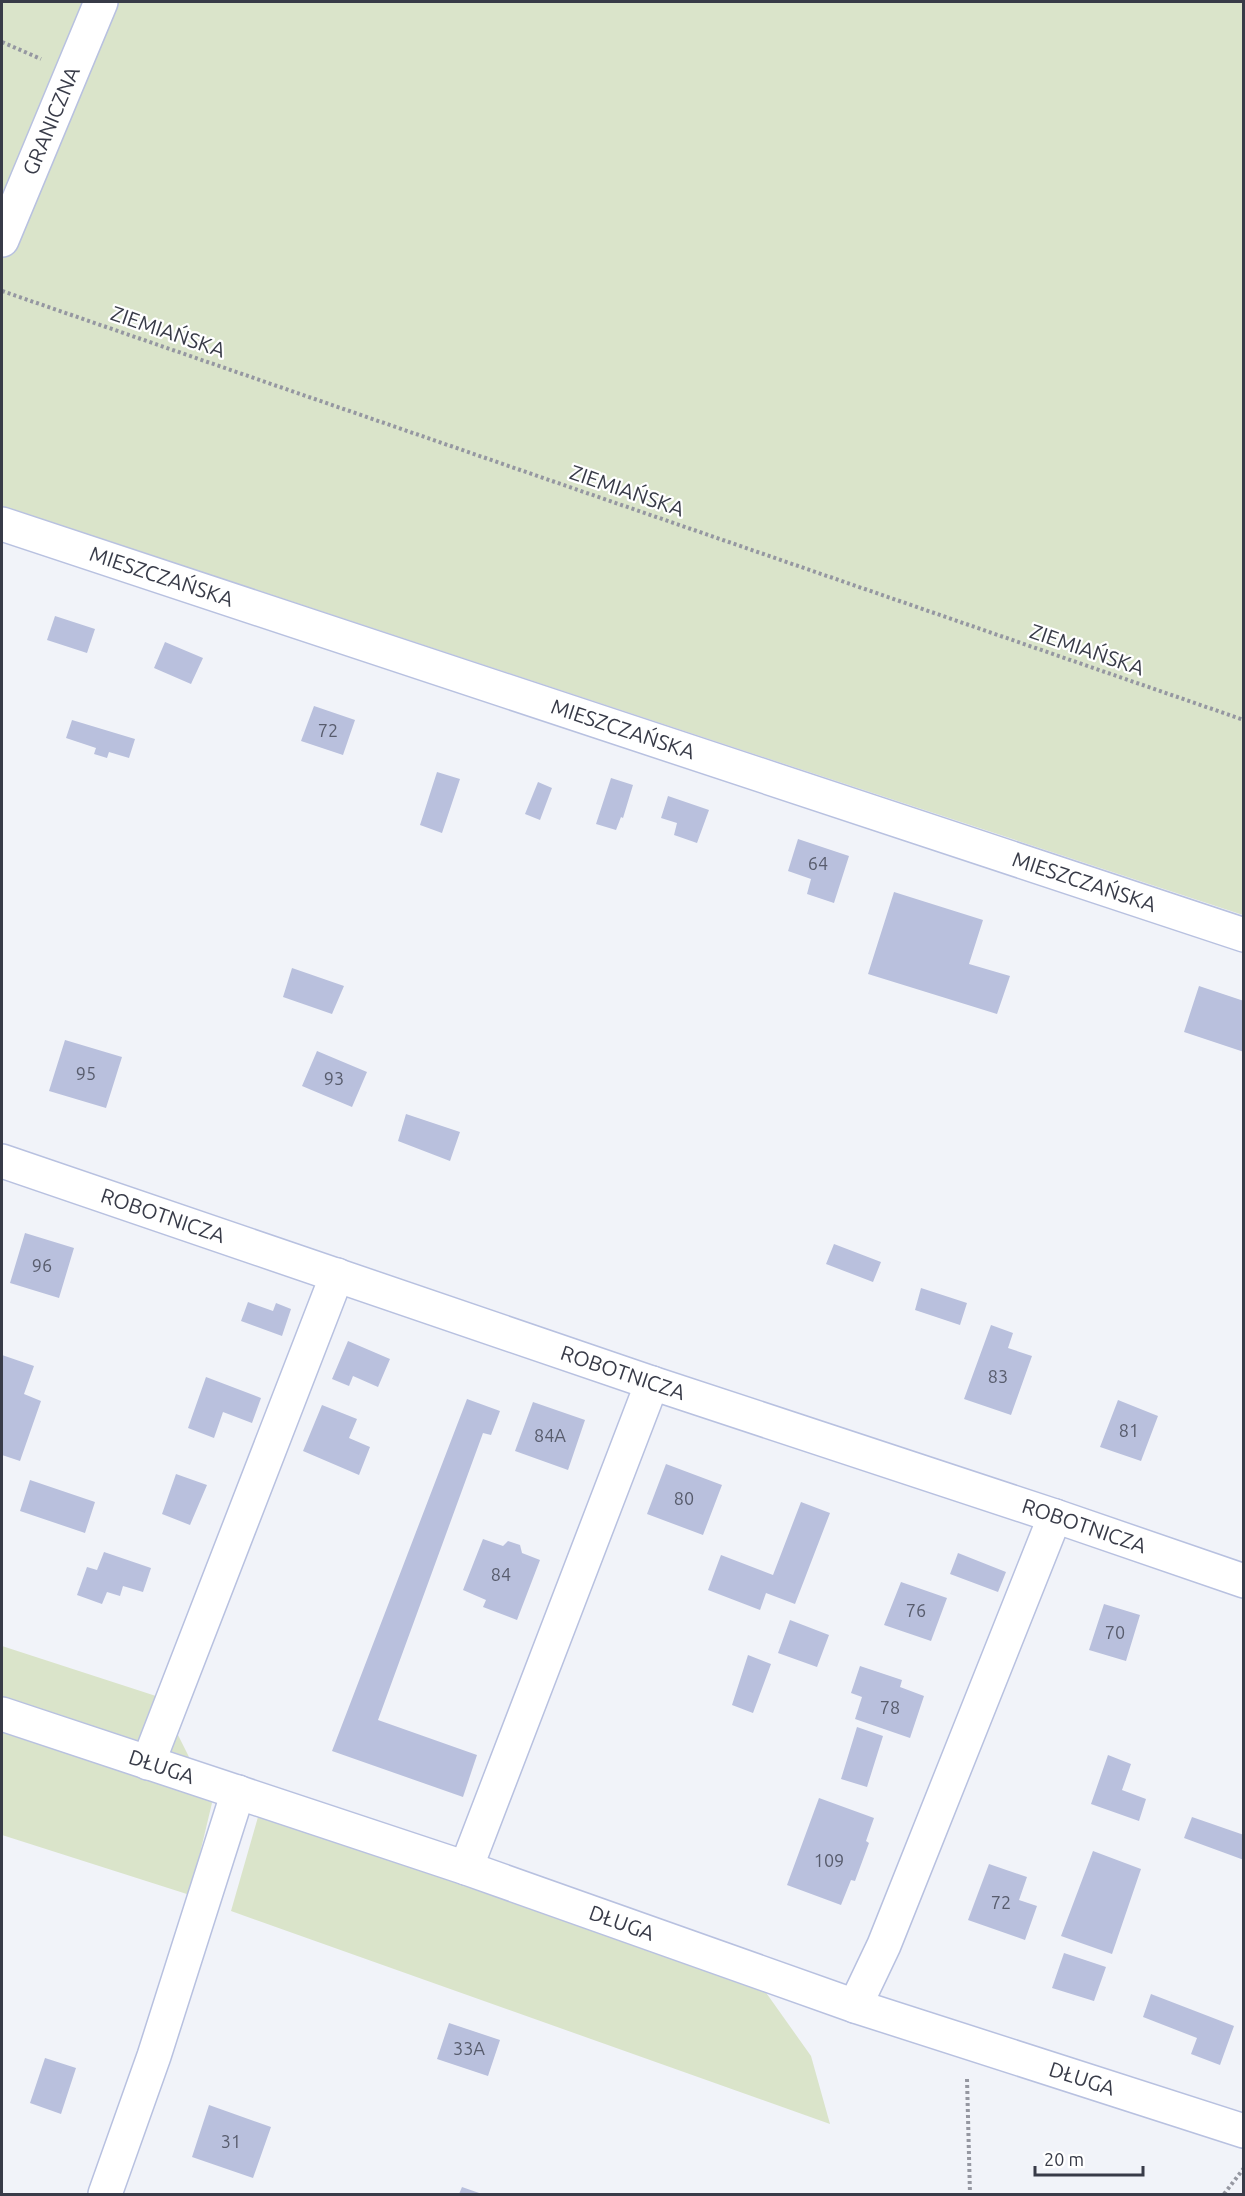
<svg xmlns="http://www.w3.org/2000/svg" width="1245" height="2196" font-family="Ubuntu,sans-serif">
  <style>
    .green { fill: #dae4ca }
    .building { fill: #b9c0dd }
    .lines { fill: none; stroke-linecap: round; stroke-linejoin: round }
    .minor-casing { stroke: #b8c1e0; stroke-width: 36 }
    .path { stroke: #9597a1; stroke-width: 4; stroke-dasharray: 3 3; stroke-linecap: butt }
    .minor { stroke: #fff; stroke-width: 33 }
    .labels { text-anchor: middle; stroke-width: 4.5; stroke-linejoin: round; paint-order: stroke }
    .number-label { font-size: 18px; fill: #585c6d }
    .street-label { font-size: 21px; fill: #383b48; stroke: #fff }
  </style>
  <rect width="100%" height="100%" fill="#f1f3f9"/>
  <path class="green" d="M 2,2 L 1243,2 L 1243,915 L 2,506 Z
    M 2,1646 L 159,1697 L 212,1803 L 190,1895 L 2,1835 Z
    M 260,1810 L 762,1987 L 811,2056 L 830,2124 L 231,1911 Z"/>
  <path class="building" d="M 55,616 L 95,629 L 87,653 L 47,640 Z
    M 165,642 L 203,658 L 191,684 L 154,668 Z
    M 314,706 L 355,720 L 343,755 L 301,741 Z
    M 72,720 L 135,739 L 129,758 L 109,752 L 107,758 L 94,754 L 96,748 L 66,738 Z
    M 437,772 L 460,779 L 442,833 L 420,825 Z
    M 611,778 L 633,785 L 623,818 L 621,817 L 616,830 L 596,824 Z
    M 538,782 L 552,788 L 540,820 L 525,814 Z
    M 668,796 L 709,810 L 697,843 L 674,835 L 677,823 L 661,818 Z
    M 798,839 L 849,856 L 834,903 L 807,894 L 811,879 L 788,871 Z
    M 894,892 L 983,920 L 969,964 L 1010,976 L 997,1014 L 868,974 Z
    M 292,968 L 344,986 L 332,1014 L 283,997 Z
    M 1199,986 L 1244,1001 L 1244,1052 L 1184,1032 Z
    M 65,1040 L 122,1057 L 106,1108 L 49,1091 Z
    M 317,1051 L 367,1072 L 352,1107 L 302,1086 Z
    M 406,1114 L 460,1132 L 450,1161 L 398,1141 Z
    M 25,1233 L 74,1248 L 59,1298 L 10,1283 Z
    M 834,1244 L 881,1262 L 873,1282 L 826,1264 Z
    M 921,1288 L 967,1303 L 960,1325 L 915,1310 Z
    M 248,1302 L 273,1311 L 276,1303 L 291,1309 L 282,1336 L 241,1321 Z
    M 991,1325 L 1013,1333 L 1008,1348 L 1032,1356 L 1011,1415 L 964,1399 Z
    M 348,1341 L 390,1359 L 378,1387 L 353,1376 L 349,1386 L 332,1379 Z
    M 2,1355 L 34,1366 L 24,1394 L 41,1401 L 20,1461 L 2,1455 Z
    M 206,1377 L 261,1398 L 252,1423 L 223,1412 L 214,1438 L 188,1428 Z
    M 467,1399 L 500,1411 L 491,1435 L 483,1433 L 378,1720 L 477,1755 L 463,1797 L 332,1751 Z
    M 1118,1400 L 1158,1416 L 1141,1461 L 1100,1447 Z
    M 533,1402 L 585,1420 L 568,1470 L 515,1451 Z
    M 322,1405 L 357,1419 L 349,1438 L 370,1447 L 359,1475 L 303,1451 Z
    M 666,1464 L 722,1485 L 703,1535 L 647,1514 Z
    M 176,1474 L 207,1485 L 190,1525 L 162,1514 Z
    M 30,1480 L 95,1502 L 85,1533 L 20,1511 Z
    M 801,1502 L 830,1513 L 795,1604 L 766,1593 L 760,1610 L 708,1590 L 721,1555 L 773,1575 Z
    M 483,1539 L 503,1546 L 508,1541 L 520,1545 L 522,1553 L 540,1560 L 517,1620 L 483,1607 L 486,1600 L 463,1590 Z
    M 104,1552 L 151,1568 L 143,1592 L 123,1586 L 120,1596 L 107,1592 L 102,1604 L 77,1595 L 87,1567 L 97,1570 Z
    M 958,1553 L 1006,1572 L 998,1592 L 950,1574 Z
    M 901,1582 L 947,1598 L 931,1641 L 884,1625 Z
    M 1104,1604 L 1140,1615 L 1126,1661 L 1089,1650 Z
    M 790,1620 L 829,1635 L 817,1667 L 778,1653 Z
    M 748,1655 L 771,1664 L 753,1713 L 732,1705 Z
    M 860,1666 L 902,1680 L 900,1687 L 924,1696 L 910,1738 L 855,1719 L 862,1697 L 851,1693 Z
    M 857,1727 L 883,1736 L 867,1787 L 841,1779 Z
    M 1108,1755 L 1131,1764 L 1122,1790 L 1146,1799 L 1139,1821 L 1091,1804 Z
    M 819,1798 L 874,1818 L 866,1841 L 869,1843 L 855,1881 L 851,1880 L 841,1905 L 787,1885 Z
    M 1192,1817 L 1244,1835 L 1244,1860 L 1184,1838 Z
    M 1093,1851 L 1141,1869 L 1112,1954 L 1061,1936 Z
    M 989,1864 L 1027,1877 L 1019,1900 L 1037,1906 L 1025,1940 L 968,1920 Z
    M 1064,1953 L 1106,1967 L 1094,2001 L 1052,1988 Z
    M 1151,1994 L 1234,2026 L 1220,2065 L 1191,2054 L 1197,2038 L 1143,2017 Z
    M 449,2023 L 500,2040 L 488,2076 L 437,2059 Z
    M 45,2058 L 76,2068 L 61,2114 L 30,2103 Z
    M 209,2105 L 271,2127 L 253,2178 L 192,2157 Z
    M 462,2187 L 482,2194 L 459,2194 Z"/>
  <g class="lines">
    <defs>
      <g id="minor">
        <path id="s1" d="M 2,240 L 101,2"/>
        <path id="s2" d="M 2,524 L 1244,935"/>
        <path id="s3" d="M 2,1161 L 652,1383 L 1055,1516 L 1244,1581"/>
        <path id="s4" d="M 2,1714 L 466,1868 L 855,2006 L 1244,2131"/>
        <path d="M 148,1763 L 337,1275"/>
        <path d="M 466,1868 L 652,1383"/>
        <path d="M 855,2006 L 884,1945 L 1055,1516"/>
        <path d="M 105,2194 L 154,2056 L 238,1792"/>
      </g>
    </defs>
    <use href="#minor" class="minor-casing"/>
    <path class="path" d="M 2,42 L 41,59
      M 2,291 L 1244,720
      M 967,2079 L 970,2194
      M 1224,2194 L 1244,2168"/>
    <use href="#minor" class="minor"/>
  </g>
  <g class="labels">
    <g class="number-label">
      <text x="328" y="737">72</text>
      <text x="818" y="870">64</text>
      <text x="86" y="1080">95</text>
      <text x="334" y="1085">93</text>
      <text x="42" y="1272">96</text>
      <text x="998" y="1383">83</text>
      <text x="1129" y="1437">81</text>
      <text x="550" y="1442">84A</text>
      <text x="684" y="1505">80</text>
      <text x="501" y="1581">84</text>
      <text x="916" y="1617">76</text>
      <text x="1115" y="1639">70</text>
      <text x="890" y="1714">78</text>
      <text x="829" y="1867">109</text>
      <text x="1001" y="1909">72</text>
      <text x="469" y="2055">33A</text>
      <text x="231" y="2148">31</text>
    </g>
    <g class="street-label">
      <text dy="7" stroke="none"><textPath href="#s1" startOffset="129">GRANICZNA</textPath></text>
      <text transform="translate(168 332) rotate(19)" y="7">ZIEMIAŃSKA</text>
      <text transform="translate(627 491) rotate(19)" y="7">ZIEMIAŃSKA</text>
      <text dy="7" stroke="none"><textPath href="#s2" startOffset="168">MIESZCZAŃSKA</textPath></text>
      <text transform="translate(1087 650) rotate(19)" y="7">ZIEMIAŃSKA</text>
      <text dy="7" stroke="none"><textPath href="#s2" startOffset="654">MIESZCZAŃSKA</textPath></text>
      <text dy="7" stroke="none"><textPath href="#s2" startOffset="1140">MIESZCZAŃSKA</textPath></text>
      <text dy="7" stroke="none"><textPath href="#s3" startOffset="170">ROBOTNICZA</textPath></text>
      <text dy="7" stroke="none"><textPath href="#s3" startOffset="656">ROBOTNICZA</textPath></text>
      <text dy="7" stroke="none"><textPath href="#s3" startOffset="1142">ROBOTNICZA</textPath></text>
      <text dy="7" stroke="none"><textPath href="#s4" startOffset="168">DŁUGA</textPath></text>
      <text dy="7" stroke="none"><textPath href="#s4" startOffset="654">DŁUGA</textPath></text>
      <text dy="7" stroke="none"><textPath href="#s4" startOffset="1140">DŁUGA</textPath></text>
    </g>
  </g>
  <rect width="1245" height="2196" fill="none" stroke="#383b48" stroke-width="6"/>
  <path d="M1035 2166v9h108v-9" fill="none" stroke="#383b48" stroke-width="3"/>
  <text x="1044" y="2166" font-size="18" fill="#383b48" stroke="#ffffff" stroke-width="4.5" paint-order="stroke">20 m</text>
</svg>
